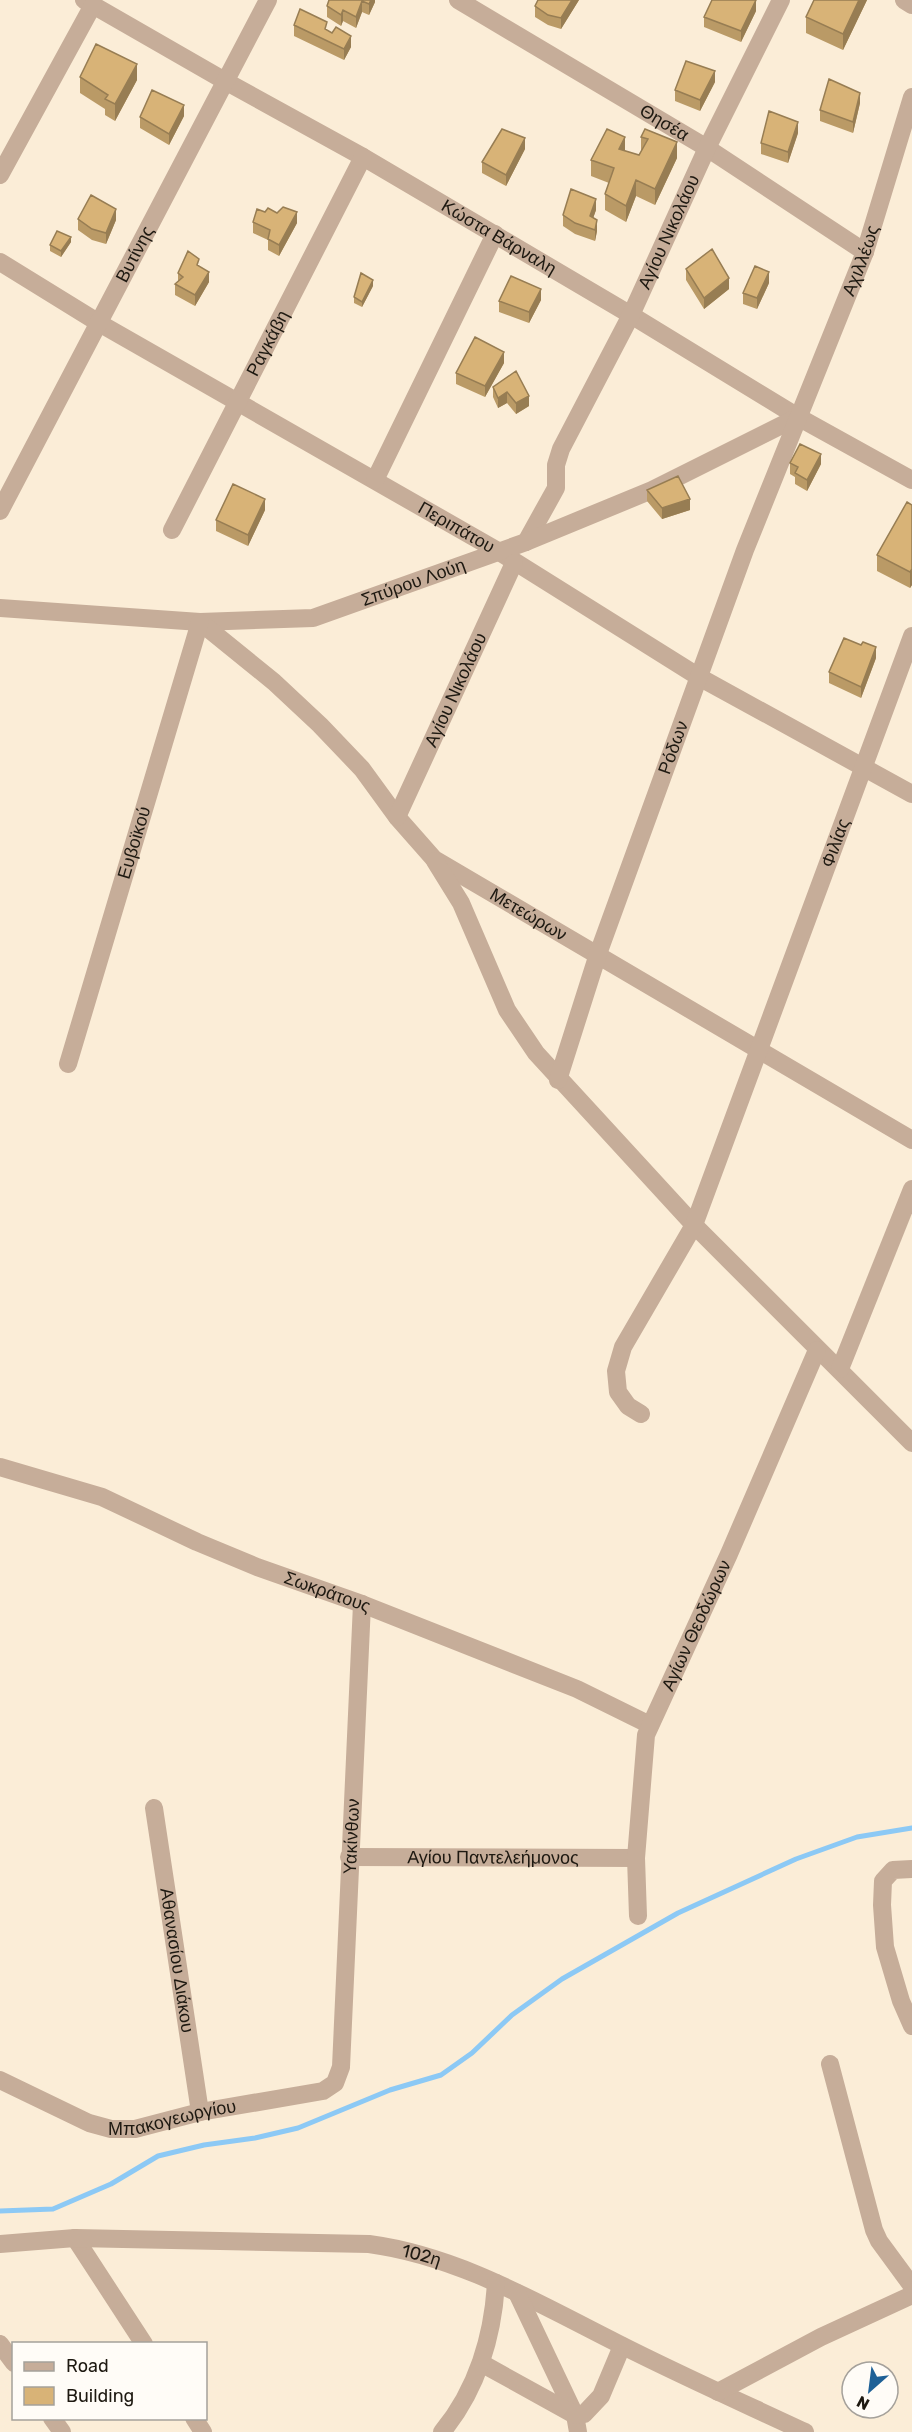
<svg xmlns="http://www.w3.org/2000/svg" width="912" height="2432" font-family="Rubik,sans-serif">
  <style>
    .lines { fill: none; stroke-linecap: round; stroke-linejoin: round }
    .stream { stroke: #8cc9f5; stroke-width: 5 }
    .minor { stroke: #c6ad99; stroke-width: 18 }
    .wall { fill: #ba9a66 }
    .shaded-wall { fill: #977d53 }
    .building { fill: #d8b377; stroke: #977d53; stroke-width: 1.5 }
    .labels { text-anchor: middle; stroke-width: 5; stroke-linejoin: round; paint-order: stroke }
    .street-label { font-size: 18px; fill: #1e1911; stroke: #fffcf7 }
  </style>
  <rect width="100%" height="100%" fill="#fbedd7"/>
  <g class="lines">
    <path class="stream" d="M 0,2211 L 53,2209 L 111,2184 L 158,2156 L 204,2145 L 255,2138 L 298,2128 L 390,2090 L 441,2075 L 472,2053 L 512,2015 L 562,1979 L 678,1913 L 796,1859 L 857,1837 L 912,1828"/>
    <g class="minor">
      <path id="s1" d="M 84,0 L 225,81 L 363,157 L 631,315 L 798,417 L 912,480"/>
      <path id="s2" d="M 458,0 L 707,148 L 865,252"/>
      <path d="M 904,0 L 912,5"/>
      <path d="M 0,175 L 93,5"/>
      <path id="s3" d="M 0,262 L 99,323 L 498,551 L 699,677 L 912,794"/>
      <path d="M 375,480 L 495,234"/>
      <path id="s4" d="M 0,511 L 268,0"/>
      <path id="s5" d="M 172,530 L 363,157"/>
      <path id="s6" d="M 526,542 L 556,488 L 556,465 L 561,449 L 631,315 L 707,148 L 781,0"/>
      <path id="s7" d="M 0,608 L 200,622 L 313,618 L 526,542 L 652,490 L 798,417"/>
      <path id="s8" d="M 200,622 L 274,682 L 320,725 L 362,769 L 397,817 L 434,859 L 912,1140"/>
      <path id="s9" d="M 397,817 L 514,563"/>
      <path d="M 435,861 L 461,903 L 507,1010 L 536,1053 L 694,1225 L 912,1443"/>
      <path id="s10" d="M 68,1064 L 200,622"/>
      <path id="s11" d="M 558,1080 L 598,954 L 745,550 L 865,252 L 912,97"/>
      <path d="M 840,1369 L 912,1189"/>
      <path id="s12" d="M 641,1414 L 628,1406 L 618,1392 L 616,1371 L 623,1347 L 694,1225 L 912,636"/>
      <path id="s13" d="M 0,1467 L 102,1497 L 197,1542 L 257,1567 L 362,1604 L 577,1689 L 650,1725"/>
      <path id="s14" d="M 154,1808 L 200,2112"/>
      <path id="s15" d="M 349,1857 L 636,1858"/>
      <path d="M 912,1869 L 893,1870 L 883,1881 L 882,1905 L 885,1947 L 901,2001 L 912,2026"/>
      <path id="s16" d="M 638,1916 L 636,1858 L 646,1735 L 729,1554 L 817,1350"/>
      <path d="M 830,2064 L 874,2230 L 879,2241 L 912,2286"/>
      <path id="s17" d="M 0,2080 L 89,2123 L 111,2129 L 135,2129 L 200,2112 L 323,2091 L 335,2083 L 341,2067 L 362,1604"/>
      <path d="M 75,2238 L 144,2344"/>
      <path id="s18" d="M 0,2244 L 75,2238 L 369,2244 C 459,2256 539,2304 619,2344 C 680,2375 743,2403 805,2432"/>
      <path d="M 517,2293 L 575,2415 L 578,2432"/>
      <path d="M 0,2344 L 14,2363"/>
      <path d="M 481,2363 L 575,2415 L 584,2414 L 601,2396 L 622,2346"/>
      <path d="M 718,2392 L 821,2337 L 912,2295"/>
      <path d="M 52,2418 L 62,2432"/>
      <path d="M 194,2418 L 203,2432"/>
      <path d="M 442,2432 C 477,2390 493,2336 496,2283"/>
    </g>
  </g>
  <path class="wall" d="M 329,0 L 375,0 L 375,2 L 369,15 L 362,12 L 356,28 L 343,21 L 341,26 L 327,17 L 327,6 Z
    M 579,0 L 561,29 L 548,25 L 535,17 L 535,6 Z
    M 814,0 L 867,0 L 843,50 L 806,33 L 806,17 Z
    M 756,11 L 741,42 L 704,27 L 704,17 Z
    M 294,25 L 327,30 L 351,47 L 344,60 L 294,36 Z
    M 80,77 L 137,80 L 115,121 L 105,115 L 105,109 L 80,93 Z
    M 715,82 L 700,111 L 675,101 L 675,90 Z
    M 860,103 L 853,133 L 820,121 L 820,110 Z
    M 184,116 L 169,145 L 140,128 L 140,117 Z
    M 645,129 L 677,158 L 655,205 L 636,196 L 626,222 L 605,210 L 605,194 L 609,183 L 591,176 L 591,160 L 625,151 L 639,155 L 641,152 L 641,137 Z
    M 798,133 L 788,163 L 761,154 L 761,143 Z
    M 525,149 L 506,186 L 482,173 L 482,162 Z
    M 596,210 L 593,218 L 597,231 L 595,241 L 575,234 L 563,226 L 563,215 Z
    M 265,212 L 277,213 L 297,223 L 279,256 L 268,250 L 268,240 L 253,233 L 253,222 Z
    M 78,219 L 116,220 L 106,244 L 92,240 L 78,230 Z
    M 71,242 L 61,257 L 50,251 L 50,245 Z
    M 199,266 L 209,282 L 195,306 L 175,295 L 175,284 L 178,281 L 178,273 Z
    M 686,269 L 729,289 L 704,309 L 686,280 Z
    M 769,283 L 757,309 L 743,304 L 743,293 Z
    M 373,286 L 362,307 L 354,303 L 354,297 Z
    M 541,300 L 529,323 L 499,312 L 499,301 Z
    M 504,363 L 485,397 L 456,384 L 456,373 Z
    M 516,371 L 529,406 L 516,414 L 507,403 L 498,408 L 493,397 L 493,387 Z
    M 790,463 L 821,464 L 807,491 L 795,484 L 795,477 L 790,474 Z
    M 647,490 L 690,510 L 662,519 L 647,501 Z
    M 912,505 L 912,585 L 910,588 L 877,571 L 877,555 Z
    M 265,510 L 248,546 L 216,531 L 216,520 Z
    M 876,658 L 861,698 L 829,683 L 829,672 Z"/>
  <path class="shaded-wall" d="M 371,0 L 375,0 L 375,2 L 369,15 L 369,4 Z
    M 572,0 L 579,0 L 561,29 L 561,18 Z
    M 756,0 L 756,11 L 741,42 L 741,31 Z
    M 859,0 L 867,0 L 843,50 L 843,34 Z
    M 362,1 L 362,12 L 356,28 L 356,17 Z
    M 343,10 L 343,21 L 341,26 L 341,15 Z
    M 351,36 L 351,47 L 344,60 L 344,49 Z
    M 137,64 L 137,80 L 115,121 L 115,104 Z
    M 715,71 L 715,82 L 700,111 L 700,100 Z
    M 860,93 L 860,103 L 853,133 L 853,122 Z
    M 184,105 L 184,116 L 169,145 L 169,134 Z
    M 798,122 L 798,133 L 788,163 L 788,152 Z
    M 625,137 L 625,153 L 619,149 Z
    M 525,138 L 525,149 L 506,186 L 506,175 Z
    M 677,142 L 677,158 L 655,205 L 655,189 Z
    M 636,180 L 636,196 L 626,222 L 626,206 Z
    M 596,199 L 596,210 L 590,227 L 590,216 Z
    M 116,209 L 116,220 L 106,244 L 106,233 Z
    M 297,212 L 297,223 L 279,256 L 279,245 Z
    M 597,220 L 597,231 L 595,241 L 595,230 Z
    M 71,237 L 71,242 L 61,257 L 61,251 Z
    M 209,272 L 209,282 L 195,306 L 195,295 Z
    M 769,272 L 769,283 L 757,309 L 757,298 Z
    M 729,278 L 729,289 L 704,309 L 704,298 Z
    M 373,280 L 373,286 L 362,307 L 362,302 Z
    M 541,289 L 541,300 L 529,323 L 529,312 Z
    M 504,352 L 504,363 L 485,397 L 485,386 Z
    M 507,392 L 507,403 L 498,408 L 498,398 Z
    M 529,396 L 529,406 L 516,414 L 516,403 Z
    M 821,454 L 821,464 L 807,491 L 807,480 Z
    M 265,499 L 265,510 L 248,546 L 248,535 Z
    M 690,499 L 690,510 L 662,519 L 662,508 Z
    M 912,569 L 912,585 L 910,588 L 910,572 Z
    M 876,647 L 876,658 L 861,698 L 861,687 Z"/>
  <path class="building" d="M 329,0 L 371,0 L 369,4 L 362,1 L 356,17 L 343,10 L 341,15 L 327,6 Z
    M 538,0 L 572,0 L 561,18 L 548,15 L 535,6 Z
    M 712,0 L 756,0 L 741,31 L 704,17 Z
    M 814,0 L 859,0 L 843,34 L 806,17 Z
    M 300,9 L 327,22 L 325,29 L 332,33 L 336,27 L 351,36 L 344,49 L 294,25 Z
    M 96,44 L 137,64 L 115,104 L 105,99 L 108,95 L 80,77 Z
    M 686,61 L 715,71 L 700,100 L 675,90 Z
    M 829,79 L 860,93 L 853,122 L 820,110 Z
    M 152,90 L 184,105 L 169,134 L 140,117 Z
    M 769,111 L 798,122 L 788,152 L 761,143 Z
    M 502,129 L 525,138 L 506,175 L 482,162 Z
    M 607,129 L 625,137 L 619,149 L 639,155 L 648,139 L 641,137 L 645,129 L 677,142 L 655,189 L 636,180 L 626,206 L 605,194 L 614,168 L 591,160 Z
    M 571,189 L 596,199 L 590,216 L 597,220 L 595,230 L 575,223 L 563,215 Z
    M 91,195 L 116,209 L 106,233 L 92,229 L 78,219 Z
    M 283,207 L 297,212 L 279,245 L 268,239 L 270,230 L 253,222 L 257,209 L 265,212 L 268,208 L 277,213 Z
    M 57,231 L 71,237 L 61,251 L 50,245 Z
    M 712,249 L 729,278 L 704,298 L 686,269 Z
    M 188,251 L 199,259 L 197,265 L 209,272 L 195,295 L 175,284 L 183,277 L 178,273 Z
    M 755,266 L 769,272 L 757,298 L 743,293 Z
    M 361,273 L 373,280 L 362,302 L 354,297 Z
    M 511,276 L 541,289 L 529,312 L 499,301 Z
    M 475,337 L 504,352 L 485,386 L 456,373 Z
    M 516,371 L 529,396 L 516,403 L 507,392 L 498,398 L 493,387 Z
    M 800,444 L 821,454 L 807,480 L 795,473 L 798,467 L 790,463 Z
    M 678,476 L 690,499 L 662,508 L 647,490 Z
    M 233,484 L 265,499 L 248,535 L 216,520 Z
    M 907,502 L 912,505 L 912,569 L 910,572 L 877,555 Z
    M 844,638 L 861,645 L 863,642 L 876,647 L 861,687 L 829,672 Z"/>
  <g class="labels">
    <g class="street-label">
      <text dy="6" stroke="none"><textPath href="#s2" startOffset="240">Θησέα</textPath></text>
      <text dy="6" stroke="none"><textPath href="#s6" startOffset="344">Αγίου Νικολάου</textPath></text>
      <text dy="6" stroke="none"><textPath href="#s1" startOffset="478">Κώστα Βάρναλη</textPath></text>
      <text dy="6" stroke="none"><textPath href="#s4" startOffset="290">Βυτίνης</textPath></text>
      <text dy="6" stroke="none"><textPath href="#s11" startOffset="874">Αχιλλέως</textPath></text>
      <text dy="6" stroke="none"><textPath href="#s5" startOffset="210">Ραγκάβη</textPath></text>
      <text dy="6" stroke="none"><textPath href="#s3" startOffset="528">Περιπάτου</textPath></text>
      <text dy="6" stroke="none"><textPath href="#s7" startOffset="420">Σπύρου Λούη</textPath></text>
      <text dy="6" stroke="none"><textPath href="#s9" startOffset="140">Αγίου Νικολάου</textPath></text>
      <text dy="6" stroke="none"><textPath href="#s11" startOffset="352">Ρόδων</textPath></text>
      <text dy="6" stroke="none"><textPath href="#s10" startOffset="231">Ευβοϊκού</textPath></text>
      <text dy="6" stroke="none"><textPath href="#s12" startOffset="627">Φιλίας</textPath></text>
      <text dy="6" stroke="none"><textPath href="#s8" startOffset="444">Μετεώρων</textPath></text>
      <text dy="6" stroke="none"><textPath href="#s13" startOffset="351">Σωκράτους</textPath></text>
      <text dy="6" stroke="none"><textPath href="#s16" startOffset="302">Αγίων Θεοδώρων</textPath></text>
      <text dy="6" stroke="none"><textPath href="#s17" startOffset="600">Υακίνθων</textPath></text>
      <text dy="6" stroke="none"><textPath href="#s15" startOffset="144">Αγίου Παντελεήμονος</textPath></text>
      <text dy="6" stroke="none"><textPath href="#s14" startOffset="154">Αθανασίου Διάκου</textPath></text>
      <text dy="6" stroke="none"><textPath href="#s17" startOffset="184">Μπακογεωργίου</textPath></text>
      <text dy="6" stroke="none"><textPath href="#s18" startOffset="423">102η</textPath></text>
    </g>
  </g>
  <rect x="12" y="2342" width="195" height="78" fill="#fffcf7" stroke="#a5a19b" stroke-width="1.5"/>
  <rect x="24" y="2362" width="30" height="9" fill="#c6ad99" stroke="#a5a19b" stroke-width="1.5"/>
  <text x="66" y="2372" font-size="18" fill="#1e1911">Road</text>
  <rect x="24" y="2387" width="30" height="18" fill="#d8b377" stroke="#a5a19b" stroke-width="1.5"/>
  <text x="66" y="2402" font-size="18" fill="#1e1911">Building</text>
  <g transform="translate(870 2390) rotate(208)"><circle r="28" fill="#fffcf7" stroke="#a5a19b" stroke-width="1.5"/>
  <path d="M0-4.5L10 22L0 15L-10 22Z" fill="#1e6096"/>
  <text y="-9" font-size="16" font-weight="bold" text-anchor="middle" fill="#1e1911">N</text>
  </g>
</svg>
